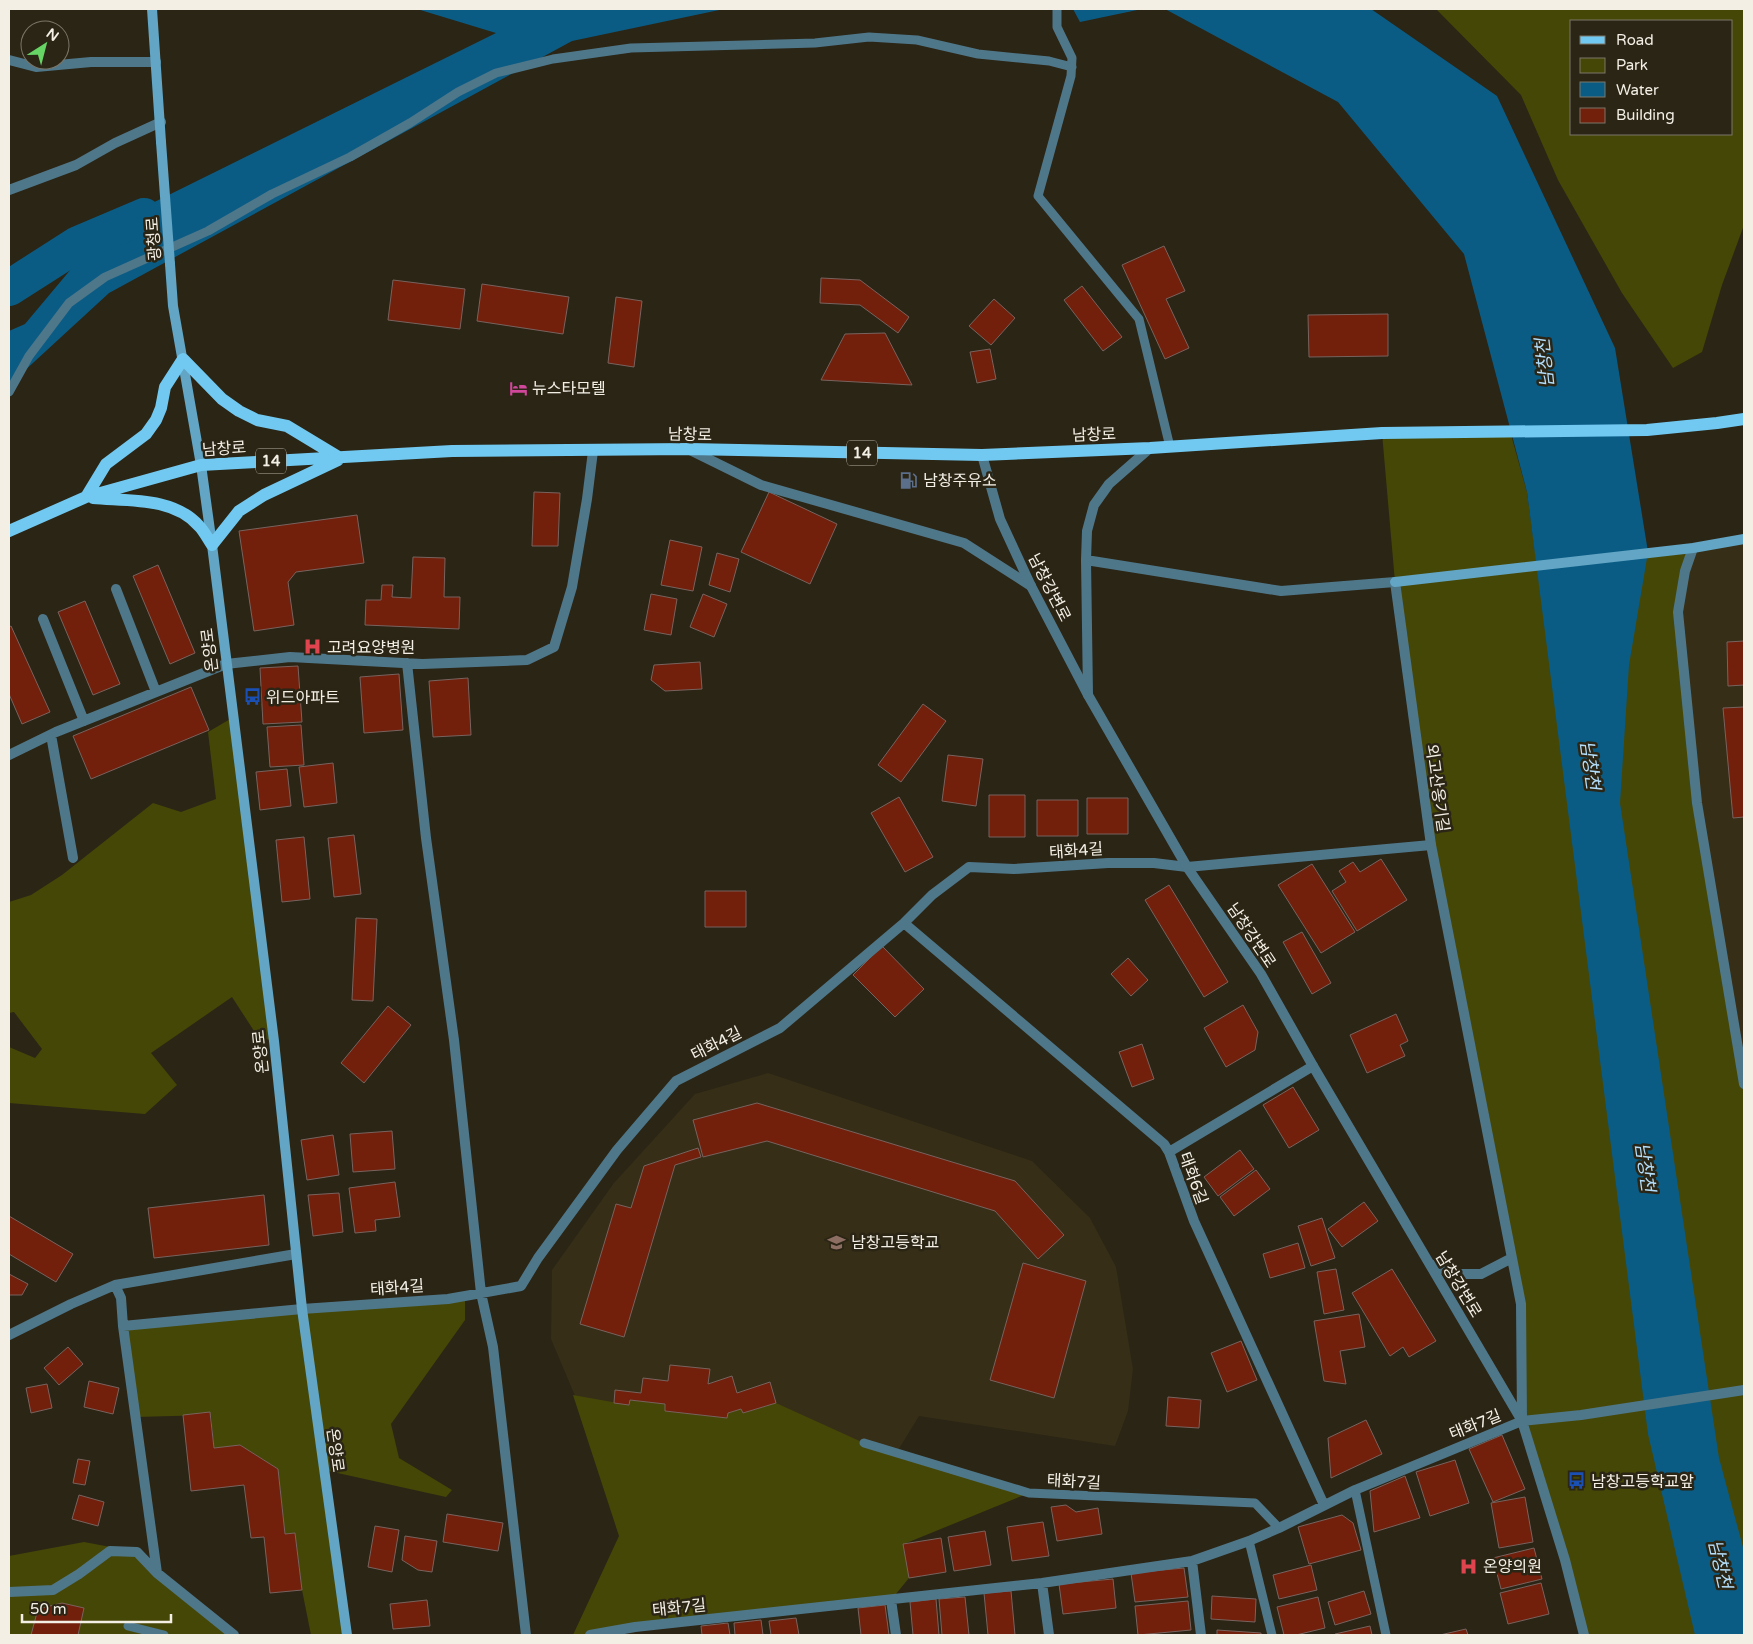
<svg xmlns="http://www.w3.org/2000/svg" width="1753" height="1644" font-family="'Varela Round','Noto Sans KR',sans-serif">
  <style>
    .built { fill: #362e17 }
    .green { fill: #454707; fill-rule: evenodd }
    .water { fill: #0b5c85 }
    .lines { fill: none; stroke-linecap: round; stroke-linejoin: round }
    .river { stroke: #0b5c85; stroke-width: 36 }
    .building { fill: #721f0b; stroke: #78635e }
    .service { stroke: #4f778a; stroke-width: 9 }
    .minor { stroke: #4f778a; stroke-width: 10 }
    .tertiary { stroke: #4f778a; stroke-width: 10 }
    .secondary { stroke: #62a5c4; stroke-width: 10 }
    .primary { stroke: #71c9f1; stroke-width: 12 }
    .secondary-bridge { stroke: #62a5c4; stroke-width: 10 }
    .labels { text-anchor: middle; stroke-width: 5; stroke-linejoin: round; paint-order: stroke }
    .shield { fill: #2b2515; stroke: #b7b2a7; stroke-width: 1 }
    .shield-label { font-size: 15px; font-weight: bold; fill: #f3efe5 }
    .street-label { font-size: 16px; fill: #f3efe5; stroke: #2b2515 }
    .poi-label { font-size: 16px; fill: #f3efe5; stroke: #2b2515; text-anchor: start }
    .water-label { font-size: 18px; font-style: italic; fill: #b3defb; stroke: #2b2515 }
  </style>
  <rect width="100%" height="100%" fill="#2b2515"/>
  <path class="built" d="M 1744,538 L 1744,1093 L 1697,803 L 1678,612 L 1693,548 Z
    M 768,1073 L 1032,1161 L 1090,1218 L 1116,1267 L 1133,1369 L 1128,1411 L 1115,1446 L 919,1416 L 897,1452 L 578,1403 L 551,1339 L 552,1270 L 614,1183 L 695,1094 Z"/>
  <path class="green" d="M 1436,9 L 1744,9 L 1744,225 L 1722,285 L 1702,352 L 1673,368 L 1622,293 L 1558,180 L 1521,95 ZM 1732,21 L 1732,134 L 1572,134 L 1572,21 Z
    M 1510,431 L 1527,492 L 1537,565 L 1693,548 L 1678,612 L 1697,803 L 1744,1093 L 1744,1635 L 1584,1635 L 1522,1421 L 1521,1304 L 1431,845 L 1395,582 L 1382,433 Z
    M 232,718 L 274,1041 L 258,1037 L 232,997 L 151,1053 L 177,1085 L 145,1114 L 9,1103 L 9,1047 L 35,1058 L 42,1049 L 14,1012 L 9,1013 L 9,902 L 31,895 L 62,875 L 153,803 L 181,812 L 216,799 L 208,732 Z
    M 465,1296 L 465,1320 L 391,1424 L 399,1458 L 452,1490 L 446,1497 L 324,1470 L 347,1635 L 311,1635 L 302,1590 L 295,1533 L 285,1534 L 278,1469 L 240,1445 L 214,1448 L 211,1415 L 135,1417 L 123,1326 Z
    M 573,1395 L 629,1405 L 630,1400 L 665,1404 L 665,1411 L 727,1418 L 728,1413 L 741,1409 L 743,1413 L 776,1403 L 864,1443 L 1029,1493 L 904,1544 L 909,1578 L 891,1600 L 600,1635 L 573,1635 L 619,1536 Z
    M 84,1542 L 137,1552 L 236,1635 L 9,1635 L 9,1556 Z"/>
  <path class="water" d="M 417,9 L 724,9 L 572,41 L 109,293 L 9,385 L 9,331 L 25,324 L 108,225 L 496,33 Z
    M 1073,9 L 1142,9 L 1080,22 Z
    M 1165,9 L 1371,9 L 1497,96 L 1615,348 L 1648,552 L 1629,665 L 1620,803 L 1719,1458 L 1744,1551 L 1744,1635 L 1695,1635 L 1648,1434 L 1527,492 L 1464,254 L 1338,102 Z"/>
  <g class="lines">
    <path class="river" d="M 9,288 L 78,244 L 144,216"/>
  </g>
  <path class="building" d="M 1164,246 L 1185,291 L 1166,299 L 1189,348 L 1165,359 L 1122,265 Z
    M 821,278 L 860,280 L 909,317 L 898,333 L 860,305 L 820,303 Z
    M 393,280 L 465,289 L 460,329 L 388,320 Z
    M 482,284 L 569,297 L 563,334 L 477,321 Z
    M 1082,286 L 1122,337 L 1103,351 L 1064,300 Z
    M 616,297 L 642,301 L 634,367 L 608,363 Z
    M 994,299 L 1015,318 L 991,345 L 969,326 Z
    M 1388,314 L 1388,356 L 1309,357 L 1308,315 Z
    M 885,333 L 912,385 L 821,380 L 845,334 Z
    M 990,349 L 996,379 L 977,383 L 970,352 Z
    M 534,492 L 560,493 L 558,546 L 532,546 Z
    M 769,492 L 837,524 L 810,584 L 741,552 Z
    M 357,515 L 364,563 L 296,572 L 288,582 L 294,625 L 254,631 L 239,531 Z
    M 670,540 L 702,547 L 693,591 L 661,585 Z
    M 717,553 L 739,559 L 730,592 L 709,585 Z
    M 413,557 L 445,558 L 444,597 L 460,597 L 459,629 L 365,625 L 366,600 L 381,600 L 382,585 L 393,585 L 392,597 L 411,598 Z
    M 158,565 L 195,653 L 170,664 L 133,576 Z
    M 651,594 L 677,599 L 671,635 L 644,630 Z
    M 703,594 L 727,604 L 714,637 L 690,627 Z
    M 85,601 L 120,684 L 93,695 L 58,612 Z
    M 11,626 L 50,712 L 22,724 L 9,694 L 9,627 Z
    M 1744,641 L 1744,685 L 1728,686 L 1727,642 Z
    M 700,662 L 702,689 L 665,691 L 651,680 L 654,665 Z
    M 298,666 L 302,722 L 263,724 L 260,668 Z
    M 399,674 L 403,730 L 364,733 L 360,677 Z
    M 468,678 L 471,735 L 433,737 L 429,681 Z
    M 191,687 L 209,730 L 91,779 L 73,736 Z
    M 923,704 L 946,721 L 901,782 L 878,765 Z
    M 1744,707 L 1744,817 L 1733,818 L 1723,708 Z
    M 301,725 L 304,765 L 270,767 L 267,727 Z
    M 948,755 L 983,759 L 976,806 L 942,801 Z
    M 333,763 L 337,803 L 304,807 L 299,767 Z
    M 287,769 L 291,806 L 260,810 L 256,772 Z
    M 989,795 L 1025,795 L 1025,837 L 989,837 Z
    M 899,797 L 933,857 L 905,872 L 871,813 Z
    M 1087,798 L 1128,798 L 1128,834 L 1087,834 Z
    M 1037,800 L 1078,800 L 1078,836 L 1037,836 Z
    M 354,835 L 361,894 L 334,897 L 328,838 Z
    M 304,837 L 310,899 L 282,902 L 276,840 Z
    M 1381,859 L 1407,900 L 1357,931 L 1332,891 L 1346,882 L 1339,871 L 1353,862 L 1360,872 Z
    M 1312,864 L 1355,932 L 1321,953 L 1278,885 Z
    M 1169,885 L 1228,982 L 1204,997 L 1145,900 Z
    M 705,891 L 746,891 L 746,927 L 705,927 Z
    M 356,918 L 377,919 L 373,1001 L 352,1000 Z
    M 1302,932 L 1331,983 L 1312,994 L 1283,942 Z
    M 882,946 L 924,989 L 895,1017 L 853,975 Z
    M 1128,958 L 1148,980 L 1131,996 L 1111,974 Z
    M 1243,1005 L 1258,1032 L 1255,1050 L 1226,1067 L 1204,1028 Z
    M 388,1006 L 411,1025 L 364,1083 L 341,1063 Z
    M 1396,1014 L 1408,1041 L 1400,1045 L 1405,1056 L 1367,1073 L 1350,1035 Z
    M 1142,1044 L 1154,1079 L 1132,1087 L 1119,1052 Z
    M 1293,1087 L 1319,1130 L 1289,1148 L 1263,1105 Z
    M 757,1103 L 1015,1181 L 1064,1235 L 1038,1259 L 995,1211 L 767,1141 L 703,1157 L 693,1120 Z
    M 392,1131 L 395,1169 L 353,1172 L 350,1134 Z
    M 333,1135 L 339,1175 L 307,1180 L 301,1140 Z
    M 698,1148 L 701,1157 L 675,1165 L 624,1337 L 580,1324 L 616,1204 L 631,1208 L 644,1166 Z
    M 1240,1150 L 1254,1169 L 1218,1196 L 1204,1177 Z
    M 1256,1170 L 1270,1189 L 1234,1216 L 1220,1197 Z
    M 395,1182 L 400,1217 L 375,1220 L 376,1231 L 355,1233 L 349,1188 Z
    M 339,1193 L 343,1232 L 313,1236 L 308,1195 Z
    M 264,1195 L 269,1245 L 154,1258 L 148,1208 Z
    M 1364,1202 L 1378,1221 L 1342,1247 L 1328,1229 Z
    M 9,1216 L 73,1254 L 56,1282 L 9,1254 Z
    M 1322,1218 L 1335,1258 L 1311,1266 L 1298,1226 Z
    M 1298,1243 L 1305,1268 L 1270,1278 L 1263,1254 Z
    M 1023,1263 L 1086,1281 L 1054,1398 L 990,1380 Z
    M 1336,1269 L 1344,1310 L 1324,1314 L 1317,1272 Z
    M 1392,1269 L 1436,1341 L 1409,1357 L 1403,1347 L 1390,1356 L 1352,1293 Z
    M 9,1274 L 28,1284 L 22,1295 L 9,1295 Z
    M 1359,1314 L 1365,1347 L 1340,1351 L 1346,1384 L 1324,1381 L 1314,1321 Z
    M 1241,1341 L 1257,1380 L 1227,1392 L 1211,1353 Z
    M 68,1347 L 83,1364 L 59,1385 L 44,1368 Z
    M 670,1365 L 710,1369 L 708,1384 L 732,1376 L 737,1393 L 770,1382 L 776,1403 L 743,1413 L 741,1409 L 728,1413 L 727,1418 L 665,1411 L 665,1404 L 630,1400 L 629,1405 L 614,1403 L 615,1390 L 641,1393 L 643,1378 L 668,1381 Z
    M 89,1381 L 119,1388 L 113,1414 L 84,1407 Z
    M 47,1384 L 52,1408 L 31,1413 L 26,1388 Z
    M 1168,1397 L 1201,1400 L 1199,1428 L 1166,1426 Z
    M 210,1412 L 214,1448 L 240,1445 L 278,1469 L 285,1534 L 295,1533 L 302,1590 L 270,1593 L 264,1537 L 251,1538 L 244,1485 L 191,1491 L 183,1415 Z
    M 1366,1420 L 1382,1454 L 1331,1478 L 1328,1438 Z
    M 1502,1435 L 1525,1489 L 1493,1502 L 1469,1449 Z
    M 78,1459 L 90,1461 L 85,1485 L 73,1483 Z
    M 1455,1460 L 1469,1503 L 1430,1516 L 1416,1472 Z
    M 1405,1476 L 1420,1518 L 1374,1532 L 1370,1491 Z
    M 79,1495 L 104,1502 L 98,1526 L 72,1519 Z
    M 1525,1497 L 1533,1542 L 1499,1548 L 1491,1503 Z
    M 1066,1505 L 1076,1512 L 1098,1508 L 1102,1534 L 1057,1541 L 1051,1507 Z
    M 447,1514 L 503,1523 L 498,1551 L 443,1542 Z
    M 1342,1515 L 1353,1523 L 1361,1550 L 1309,1564 L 1298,1527 Z
    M 1043,1522 L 1049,1556 L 1012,1561 L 1007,1527 Z
    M 375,1526 L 399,1530 L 392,1572 L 368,1567 Z
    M 985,1531 L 991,1565 L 954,1571 L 948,1537 Z
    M 405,1536 L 437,1541 L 432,1572 L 418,1570 L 402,1560 Z
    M 941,1538 L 946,1572 L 909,1578 L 903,1544 Z
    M 1534,1548 L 1542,1579 L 1501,1589 L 1493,1558 Z
    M 1311,1565 L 1317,1590 L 1279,1599 L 1273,1575 Z
    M 1184,1568 L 1188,1597 L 1135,1602 L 1131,1573 Z
    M 1113,1579 L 1116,1608 L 1063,1614 L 1059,1584 Z
    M 1541,1583 L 1549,1614 L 1508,1624 L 1500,1593 Z
    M 1011,1591 L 1015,1635 L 988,1635 L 984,1593 Z
    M 1364,1591 L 1371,1614 L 1335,1625 L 1328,1602 Z
    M 1212,1596 L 1256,1599 L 1255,1622 L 1211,1619 Z
    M 965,1597 L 969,1635 L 942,1635 L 939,1599 Z
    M 1318,1597 L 1325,1628 L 1296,1635 L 1284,1635 L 1277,1607 Z
    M 936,1599 L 939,1635 L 913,1635 L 910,1602 Z
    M 427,1600 L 430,1626 L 393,1629 L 390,1604 Z
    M 1188,1601 L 1191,1630 L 1138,1635 L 1135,1606 Z
    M 62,1603 L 84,1608 L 78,1635 L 31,1635 L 38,1609 Z
    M 885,1605 L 889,1635 L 861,1635 L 858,1608 Z
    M 796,1618 L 799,1635 L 771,1635 L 769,1621 Z
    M 761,1620 L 763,1635 L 735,1635 L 734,1623 Z
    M 728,1623 L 730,1635 L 702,1635 L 701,1626 Z
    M 1370,1626 L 1372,1635 L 1335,1635 L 1335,1634 Z
    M 1466,1629 L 1468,1635 L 1440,1635 Z
    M 1217,1630 L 1261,1633 L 1261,1635 L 1217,1635 Z"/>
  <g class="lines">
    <path class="service" d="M 1057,9 L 1057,27 L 1072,58 L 1071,76 L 1038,196 L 1139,319 L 1170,447
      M 9,392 L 29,356 L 69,303 L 105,277 L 208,231 L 272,194 L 350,157 L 410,123 L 458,92 L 496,73 L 553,59 L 631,48 L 815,43 L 869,37 L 917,40 L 978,54 L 1049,61 L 1072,67
      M 864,1443 L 1029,1493 L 1255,1503 L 1279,1528
      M 1355,1490 L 1386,1635
      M 1249,1541 L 1272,1635
      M 128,1626 L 164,1635"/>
    <path class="minor" d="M 9,60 L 36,67 L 91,62 L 156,62
      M 9,190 L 76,165 L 115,143 L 161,122
      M 690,450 L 761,485 L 964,543 L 1031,586
      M 1693,548 L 1685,571 L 1678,612 L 1697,803 L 1744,1084
      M 1086,560 L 1281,591 L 1395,582
      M 116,589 L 156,692
      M 43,619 L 84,721
      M 407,663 L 426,838 L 454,1040 L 481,1293 L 493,1347 L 526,1635
      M 1088,695 L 1086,560 L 1087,531 L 1094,505 L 1109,484 L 1150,448
      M 51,735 L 73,858
      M 9,755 L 56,732 L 226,664 L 290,657 L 422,664 L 527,660 L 554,647 L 572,587 L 587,499 L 593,451
      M 904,923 L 1164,1144 L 1169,1152 L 1194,1221 L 1324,1505
      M 1169,1152 L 1313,1066
      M 115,1285 L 121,1298 L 123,1326 L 157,1573
      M 123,1326 L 302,1309 L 448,1299 L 521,1286 L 538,1258 L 617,1150 L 676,1081 L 780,1028 L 904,923 L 932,895 L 969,867 L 1014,869 L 1108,863 L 1154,863 L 1187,867 L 1431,845
      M 9,1335 L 71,1304 L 115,1285 L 296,1254
      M 1192,1561 L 1201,1635
      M 1042,1583 L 1049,1635
      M 9,1592 L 53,1590 L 79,1574 L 110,1551 L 137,1552 L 157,1573 L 234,1635
      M 891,1600 L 896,1635
      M 590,1635 L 635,1627 L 1042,1583 L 1192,1561 L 1249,1541 L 1279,1528 L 1355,1490 L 1522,1421"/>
    <path class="tertiary" d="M 982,455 L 1000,519 L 1031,586 L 1088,695 L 1187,867 L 1261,974 L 1313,1066 L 1522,1421 L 1565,1560 L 1584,1635
      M 1395,582 L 1431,845 L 1521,1304 L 1522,1420
      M 1430,1264 L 1457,1274 L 1481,1274 L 1512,1258
      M 1522,1421 L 1581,1415 L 1744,1390"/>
    <path class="secondary" d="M 152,9 L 161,142
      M 170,264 L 173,306 L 201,465 L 212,545 L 274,1041 L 302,1309 L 347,1635
      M 1395,582 L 1693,548 L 1744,539"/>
    <path class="primary" d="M 86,497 L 106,464 L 146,434 L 156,420 L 161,408 L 165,387 L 183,359 L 222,399 L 239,411 L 257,420 L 287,426 L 340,458
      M 93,498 C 128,501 174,497 199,526 C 204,531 208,539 212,545 L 239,511 L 264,495 L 338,460
      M 9,531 L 86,497 L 201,465 L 452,451 L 689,449 L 982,455 L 1150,448 L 1382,433 L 1647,430 L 1717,423 L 1744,419"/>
    <path class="secondary-bridge" d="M 161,142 L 170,264"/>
  </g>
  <defs>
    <symbol id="hotel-bare" viewBox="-9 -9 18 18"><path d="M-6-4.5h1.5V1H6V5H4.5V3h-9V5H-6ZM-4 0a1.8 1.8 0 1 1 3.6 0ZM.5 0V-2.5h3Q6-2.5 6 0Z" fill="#d1479c" stroke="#2b2515" stroke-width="2.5" paint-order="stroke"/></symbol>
    <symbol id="fuel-bare" viewBox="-9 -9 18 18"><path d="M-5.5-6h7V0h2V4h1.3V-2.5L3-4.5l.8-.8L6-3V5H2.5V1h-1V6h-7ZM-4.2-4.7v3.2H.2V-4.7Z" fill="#5c6f8a" stroke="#2b2515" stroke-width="2.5" paint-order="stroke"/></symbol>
    <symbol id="hospital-bare" viewBox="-9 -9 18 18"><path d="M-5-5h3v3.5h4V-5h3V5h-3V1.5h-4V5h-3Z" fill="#e0444e" stroke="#2b2515" stroke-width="2.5" paint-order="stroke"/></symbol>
    <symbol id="bus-bare" viewBox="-9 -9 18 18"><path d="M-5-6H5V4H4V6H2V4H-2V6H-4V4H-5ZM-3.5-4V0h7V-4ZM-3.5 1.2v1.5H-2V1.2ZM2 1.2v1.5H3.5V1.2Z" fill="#1a4fb4" stroke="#2b2515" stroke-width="2.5" paint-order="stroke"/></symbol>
    <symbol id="school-bare" viewBox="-9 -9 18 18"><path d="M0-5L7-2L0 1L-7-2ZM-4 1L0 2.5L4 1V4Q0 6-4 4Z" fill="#8d6e63" stroke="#2b2515" stroke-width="2.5" paint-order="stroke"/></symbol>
  </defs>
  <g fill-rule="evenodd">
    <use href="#hotel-bare" x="506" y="376" width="25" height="25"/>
    <use href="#fuel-bare" x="896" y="468" width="25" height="25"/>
    <use href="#hospital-bare" x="300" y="634" width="25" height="25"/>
    <use href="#bus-bare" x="240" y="684" width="25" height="25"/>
    <use href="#school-bare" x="824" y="1230" width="25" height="25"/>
    <use href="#bus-bare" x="1564" y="1468" width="25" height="25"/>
    <use href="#hospital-bare" x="1456" y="1554" width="25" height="25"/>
  </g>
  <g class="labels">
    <g class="shield">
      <rect x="847" y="440.5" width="30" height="25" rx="4"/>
      <rect x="256" y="448.5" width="30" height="25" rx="4"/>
    </g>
    <g class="shield-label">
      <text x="862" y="458">14</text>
      <text x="271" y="466">14</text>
    </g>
    <g class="street-label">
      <text transform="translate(153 239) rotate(-94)" y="6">광청로</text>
      <text transform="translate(690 434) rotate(1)" y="6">남창로</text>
      <text transform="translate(1094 434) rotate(-2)" y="6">남창로</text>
      <text transform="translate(224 448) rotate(-4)" y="6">남창로</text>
      <text transform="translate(1050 587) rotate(63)" y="6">남창강변로</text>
      <text transform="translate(209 650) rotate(-97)" y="6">온양로</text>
      <text transform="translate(1438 788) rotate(82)" y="6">외고산옹기길</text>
      <text transform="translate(1076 850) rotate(-4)" y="6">태화4길</text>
      <text transform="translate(1252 935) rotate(56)" y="6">남창강변로</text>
      <text transform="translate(716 1043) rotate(-27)" y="6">태화4길</text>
      <text transform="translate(260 1052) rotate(-96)" y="6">온양로</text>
      <text transform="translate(1194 1178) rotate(70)" y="6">태화6길</text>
      <text transform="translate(1459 1284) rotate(59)" y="6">남창강변로</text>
      <text transform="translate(397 1287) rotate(-4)" y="6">태화4길</text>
      <text transform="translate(1475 1424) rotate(-22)" y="6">태화7길</text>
      <text transform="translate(336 1450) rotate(82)" y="6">온양로</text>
      <text transform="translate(1074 1481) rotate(3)" y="6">태화7길</text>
      <text transform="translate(679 1607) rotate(-6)" y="6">태화7길</text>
    </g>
    <g class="poi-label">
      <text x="532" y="394">뉴스타모텔</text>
      <text x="923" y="486">남창주유소</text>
      <text x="327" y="653">고려요양병원</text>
      <text x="266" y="703">위드아파트</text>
      <text x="851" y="1248">남창고등학교</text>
      <text x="1591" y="1487">남창고등학교앞</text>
      <text x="1483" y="1572">온양의원</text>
    </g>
    <g class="water-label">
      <text transform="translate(1545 363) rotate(-96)" y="6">남창천</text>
      <text transform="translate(1590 765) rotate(82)" y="6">남창천</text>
      <text transform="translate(1645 1167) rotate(82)" y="6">남창천</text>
      <text transform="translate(1720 1564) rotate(77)" y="6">남창천</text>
    </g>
  </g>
  <rect width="1753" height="1644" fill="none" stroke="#f3efe5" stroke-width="20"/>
  <rect x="1570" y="20" width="162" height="115" fill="#2b2515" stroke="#7b7668"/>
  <rect x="1580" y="36" width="25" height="8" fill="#71c9f1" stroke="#7b7668"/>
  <text x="1616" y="45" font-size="15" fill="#f3efe5">Road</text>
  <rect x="1580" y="58" width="25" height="15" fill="#454707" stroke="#7b7668"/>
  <text x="1616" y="70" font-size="15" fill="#f3efe5">Park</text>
  <rect x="1580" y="82" width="25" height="15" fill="#0b5c85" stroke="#7b7668"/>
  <text x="1616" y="95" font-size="15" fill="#f3efe5">Water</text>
  <rect x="1580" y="108" width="25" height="15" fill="#721f0b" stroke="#7b7668"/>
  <text x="1616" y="120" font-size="15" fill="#f3efe5">Building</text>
  <g transform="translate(45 45) rotate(36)"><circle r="24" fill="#2b2515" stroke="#7b7668"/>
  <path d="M0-4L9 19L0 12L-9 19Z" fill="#67d466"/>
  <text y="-8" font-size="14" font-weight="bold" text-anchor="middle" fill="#f3efe5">N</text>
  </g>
  <path d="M22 1614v8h149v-8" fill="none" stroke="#f3efe5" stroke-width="2.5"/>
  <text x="30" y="1614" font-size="15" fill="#f3efe5" stroke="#2b2515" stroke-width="4" paint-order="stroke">50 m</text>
</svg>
